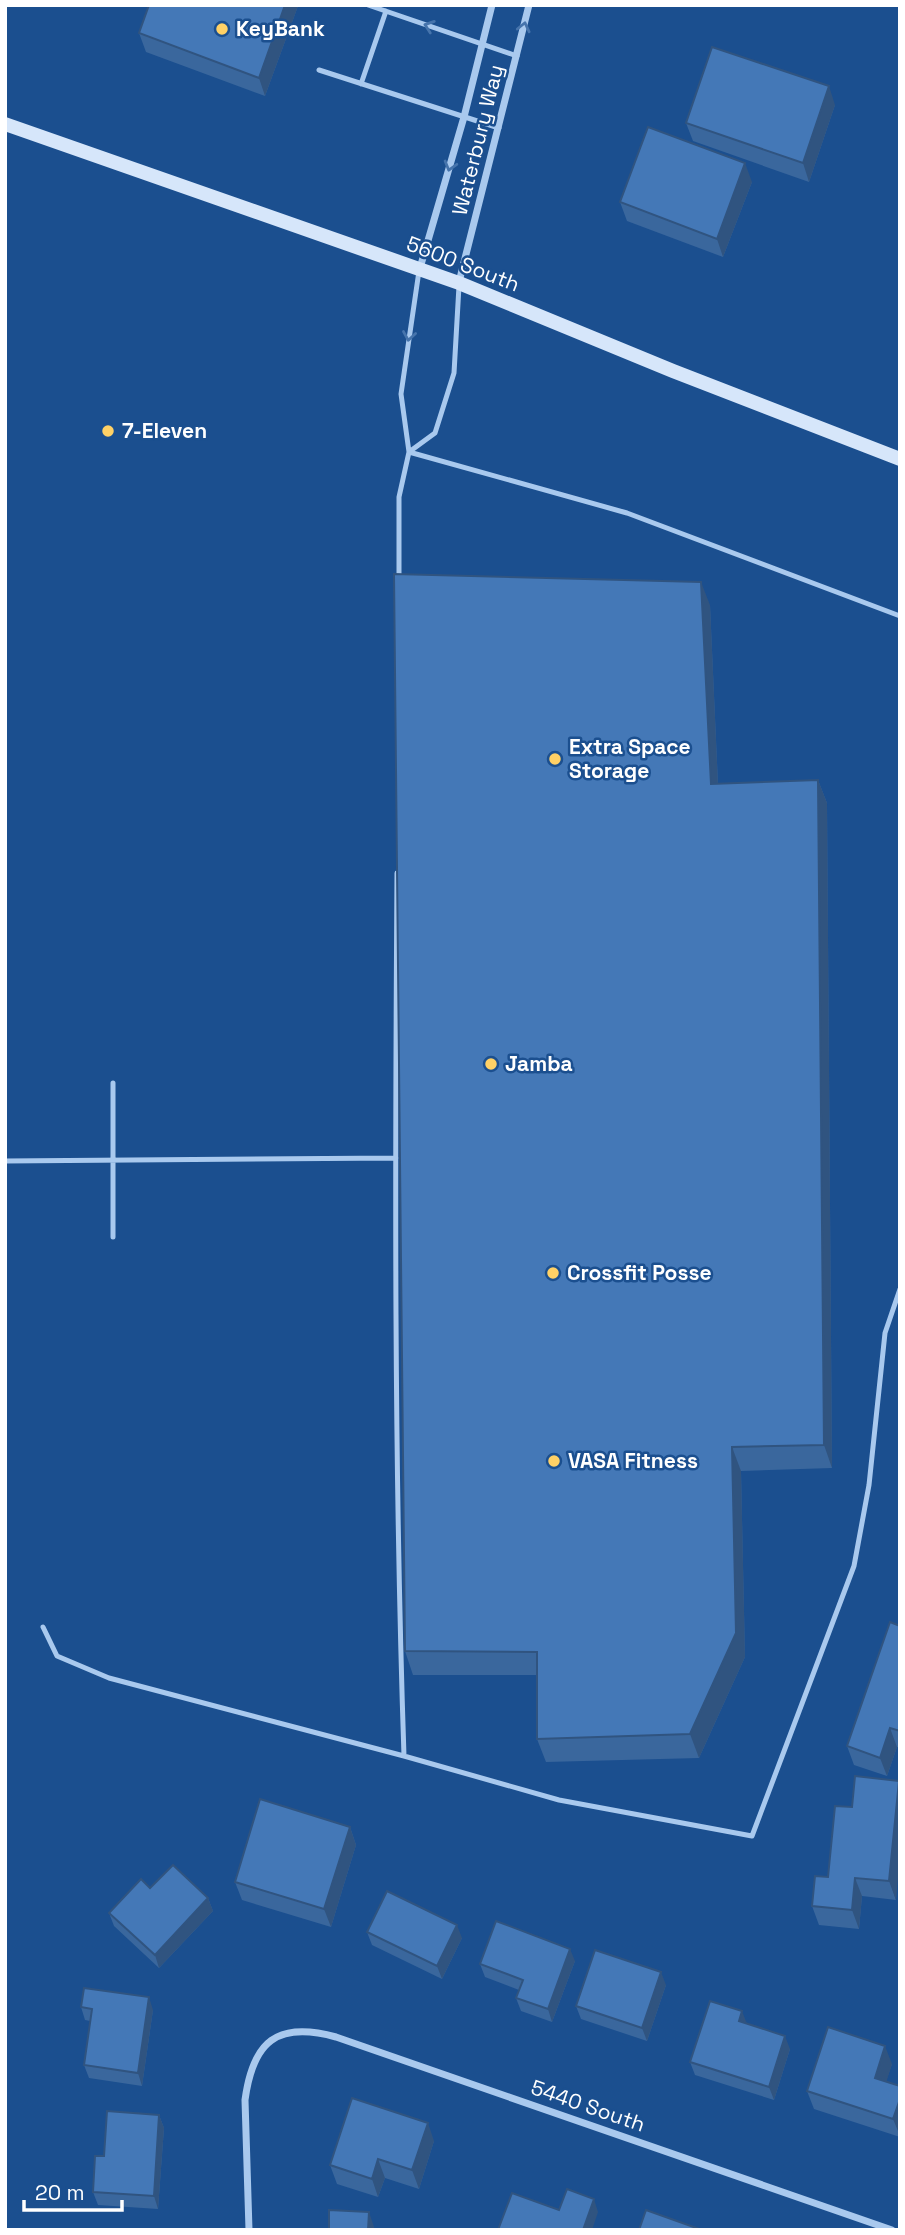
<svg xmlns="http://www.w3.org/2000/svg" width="905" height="2235" font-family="'Space Grotesk',sans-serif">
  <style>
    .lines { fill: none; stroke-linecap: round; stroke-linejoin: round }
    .service { stroke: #a9c9ee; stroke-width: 5 }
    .minor { stroke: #a9c9ee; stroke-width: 7 }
    .secondary { stroke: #d6e6fa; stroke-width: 14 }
    .wall { fill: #3a679d }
    .shaded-wall { fill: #305480 }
    .building { fill: #4478b7; stroke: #305480; stroke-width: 2 }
    .oneway { stroke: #4674ac }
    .poi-dot { fill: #ffd166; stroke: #1b4f8f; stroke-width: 2.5 }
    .labels { text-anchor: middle; stroke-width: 5; stroke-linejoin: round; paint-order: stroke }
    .poi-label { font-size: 21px; font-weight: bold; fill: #fff; stroke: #1b4f8f; text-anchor: start }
    .street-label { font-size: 21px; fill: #fff; stroke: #1b4f8f }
  </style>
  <rect width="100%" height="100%" fill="#1b4f8f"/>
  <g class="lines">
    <path class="service" d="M 368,5 L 517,56
      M 319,70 L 499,128
      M 361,84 L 386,11
      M 409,452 L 627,513 L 900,616
      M 409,452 L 435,433 L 454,373 L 459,286
      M 399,580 L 399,497 L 409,452 L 401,394 L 419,271
      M 397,873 C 395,1167 394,1462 404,1756
      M 5,1161 L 396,1158
      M 113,1237 L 113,1083
      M 43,1627 L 57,1656 L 109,1678 L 404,1756 L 559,1800 L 752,1836 L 854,1566 L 869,1485 L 885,1333 L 900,1289"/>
    <path class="minor" d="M 420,268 L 464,117 L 492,5
      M 459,282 L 529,5
      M 249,2230 L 245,2100 C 253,2041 277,2021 336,2037 L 892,2230"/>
    <path class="secondary" d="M 5,124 L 459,283 L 673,371 L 900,459"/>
  </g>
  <path class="wall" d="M 298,6 L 265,96 L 146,52 L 139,33 Z
    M 835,105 L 809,182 L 693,141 L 686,123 Z
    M 752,182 L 723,257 L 627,221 L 620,202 Z
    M 710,605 L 718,784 L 818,780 L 827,803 L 832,1468 L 741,1471 L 745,1657 L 699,1758 L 546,1762 L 537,1739 L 537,1675 L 413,1675 L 405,1651 Z
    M 900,1626 L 900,1748 L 897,1747 L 887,1776 L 854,1765 L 847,1746 Z
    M 855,1776 L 896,1900 L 862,1896 L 859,1929 L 819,1925 L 812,1906 L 828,1877 L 852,1807 Z
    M 350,1827 L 356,1845 L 331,1927 L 242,1900 L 235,1882 Z
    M 150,1888 L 208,1898 L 213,1911 L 159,1968 L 114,1926 L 109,1913 Z
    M 367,1932 L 462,1938 L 442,1979 L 372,1945 Z
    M 575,1961 L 552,2022 L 521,2011 L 516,1998 L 519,1990 L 485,1977 L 480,1964 Z
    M 666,1985 L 647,2041 L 581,2019 L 576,2006 Z
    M 81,2007 L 153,2010 L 142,2086 L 89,2078 L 84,2065 L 90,2021 L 85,2020 Z
    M 747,2024 L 790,2049 L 774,2100 L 695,2075 L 690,2062 Z
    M 892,2064 L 886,2081 L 900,2086 L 900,2137 L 814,2109 L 807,2091 Z
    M 159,2115 L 164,2128 L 158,2209 L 98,2205 L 93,2192 L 104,2156 Z
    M 434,2141 L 419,2189 L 385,2178 L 378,2197 L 337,2184 L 330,2165 Z"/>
  <path class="shaded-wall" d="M 285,5 L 298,6 L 265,96 L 259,78 Z
    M 829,86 L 835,105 L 809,182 L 803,163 Z
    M 745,163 L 752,182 L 723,257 L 717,239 Z
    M 701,582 L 710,605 L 719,808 L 711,784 Z
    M 818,780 L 827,803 L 832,1468 L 824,1445 Z
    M 732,1447 L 741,1471 L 745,1657 L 699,1758 L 690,1734 Z
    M 890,1728 L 897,1747 L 887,1776 L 880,1758 Z
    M 899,1781 L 900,1784 L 900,1857 L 896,1900 L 889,1881 Z
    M 350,1827 L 356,1845 L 331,1927 L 324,1909 Z
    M 855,1878 L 862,1896 L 859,1929 L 852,1910 Z
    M 208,1898 L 213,1911 L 159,1968 L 155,1955 Z
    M 457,1925 L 462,1938 L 442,1979 L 437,1966 Z
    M 570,1949 L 575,1961 L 552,2022 L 548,2009 Z
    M 661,1972 L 666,1985 L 647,2041 L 642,2028 Z
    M 149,1997 L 153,2010 L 142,2086 L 138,2073 Z
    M 742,2011 L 747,2024 L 739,2021 Z
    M 785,2036 L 790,2049 L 774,2100 L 769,2087 Z
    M 885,2046 L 892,2064 L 882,2096 L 875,2078 Z
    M 900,2099 L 900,2136 L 893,2119 Z
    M 159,2115 L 164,2128 L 158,2209 L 154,2196 Z
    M 428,2123 L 434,2141 L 419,2189 L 412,2170 Z
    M 378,2159 L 385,2178 L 378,2197 L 372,2179 Z
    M 594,2199 L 598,2212 L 592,2230 L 583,2230 Z
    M 369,2212 L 375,2230 L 368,2230 Z"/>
  <path class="building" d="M 149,5 L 285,5 L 259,78 L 139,33 Z
    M 712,47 L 829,86 L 803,163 L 686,123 Z
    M 648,127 L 745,163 L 717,239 L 620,202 Z
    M 394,574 L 701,582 L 711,784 L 818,780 L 824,1445 L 732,1447 L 736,1633 L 690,1734 L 537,1739 L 537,1652 L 405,1651 Z
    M 890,1622 L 900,1626 L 900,1731 L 890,1728 L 880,1758 L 847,1746 Z
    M 855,1776 L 899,1781 L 889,1881 L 855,1878 L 852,1910 L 812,1906 L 815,1876 L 828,1877 L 835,1806 L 852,1807 Z
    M 260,1799 L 350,1827 L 324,1909 L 235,1882 Z
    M 173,1865 L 208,1898 L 155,1955 L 109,1913 L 141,1879 L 150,1888 Z
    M 387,1891 L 457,1925 L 437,1966 L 367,1932 Z
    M 496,1921 L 570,1949 L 548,2009 L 516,1998 L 523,1980 L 480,1964 Z
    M 595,1950 L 661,1972 L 642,2028 L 576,2006 Z
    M 84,1988 L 149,1997 L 138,2073 L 84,2065 L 92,2009 L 81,2007 Z
    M 710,2001 L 742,2011 L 739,2021 L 785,2036 L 769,2087 L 690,2062 Z
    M 828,2027 L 885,2046 L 875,2078 L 900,2086 L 900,2099 L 893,2119 L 807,2091 Z
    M 352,2098 L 428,2123 L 412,2170 L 378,2159 L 372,2179 L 330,2165 Z
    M 107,2111 L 159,2115 L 154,2196 L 93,2192 L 95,2156 L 104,2156 Z
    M 567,2189 L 594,2199 L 583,2230 L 498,2230 L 512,2193 L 559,2210 Z
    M 329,2210 L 369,2212 L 368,2230 L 329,2230 Z
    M 646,2210 L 702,2230 L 639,2230 Z"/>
  <defs><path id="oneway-chevron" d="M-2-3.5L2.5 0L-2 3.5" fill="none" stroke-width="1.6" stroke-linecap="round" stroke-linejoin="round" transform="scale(1.75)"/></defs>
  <g class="oneway">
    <use href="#oneway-chevron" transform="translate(429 26) rotate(-161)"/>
    <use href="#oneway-chevron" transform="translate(524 27) rotate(-77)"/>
    <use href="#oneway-chevron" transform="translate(450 166) rotate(106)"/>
    <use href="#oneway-chevron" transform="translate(409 336) rotate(99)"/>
  </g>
  <g class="poi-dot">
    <circle cx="222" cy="29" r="7"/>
    <circle cx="108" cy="431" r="7"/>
    <circle cx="555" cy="759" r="7"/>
    <circle cx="491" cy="1064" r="7"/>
    <circle cx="553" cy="1273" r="7"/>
    <circle cx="554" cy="1461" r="7"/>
  </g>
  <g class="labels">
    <g class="poi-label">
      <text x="236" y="36">KeyBank</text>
      <text x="122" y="438">7-Eleven</text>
      <text x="569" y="754">Extra Space<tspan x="569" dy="24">Storage</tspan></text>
      <text x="505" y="1071">Jamba</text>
      <text x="567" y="1280">Crossfit Posse</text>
      <text x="568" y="1468">VASA Fitness</text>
    </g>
    <g class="street-label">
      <text transform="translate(478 140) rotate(-76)" y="7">Waterbury Way</text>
      <text transform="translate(463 264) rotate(21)" y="7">5600 South</text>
      <text transform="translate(588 2106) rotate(19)" y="7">5440 South</text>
    </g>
  </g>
  <rect width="905" height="2235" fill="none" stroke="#ffffff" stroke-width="14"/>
  <path d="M24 2200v10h98v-10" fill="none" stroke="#ffffff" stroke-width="3.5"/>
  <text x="35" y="2200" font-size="21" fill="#ffffff" stroke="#1b4f8f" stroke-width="5" paint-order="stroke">20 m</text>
</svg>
